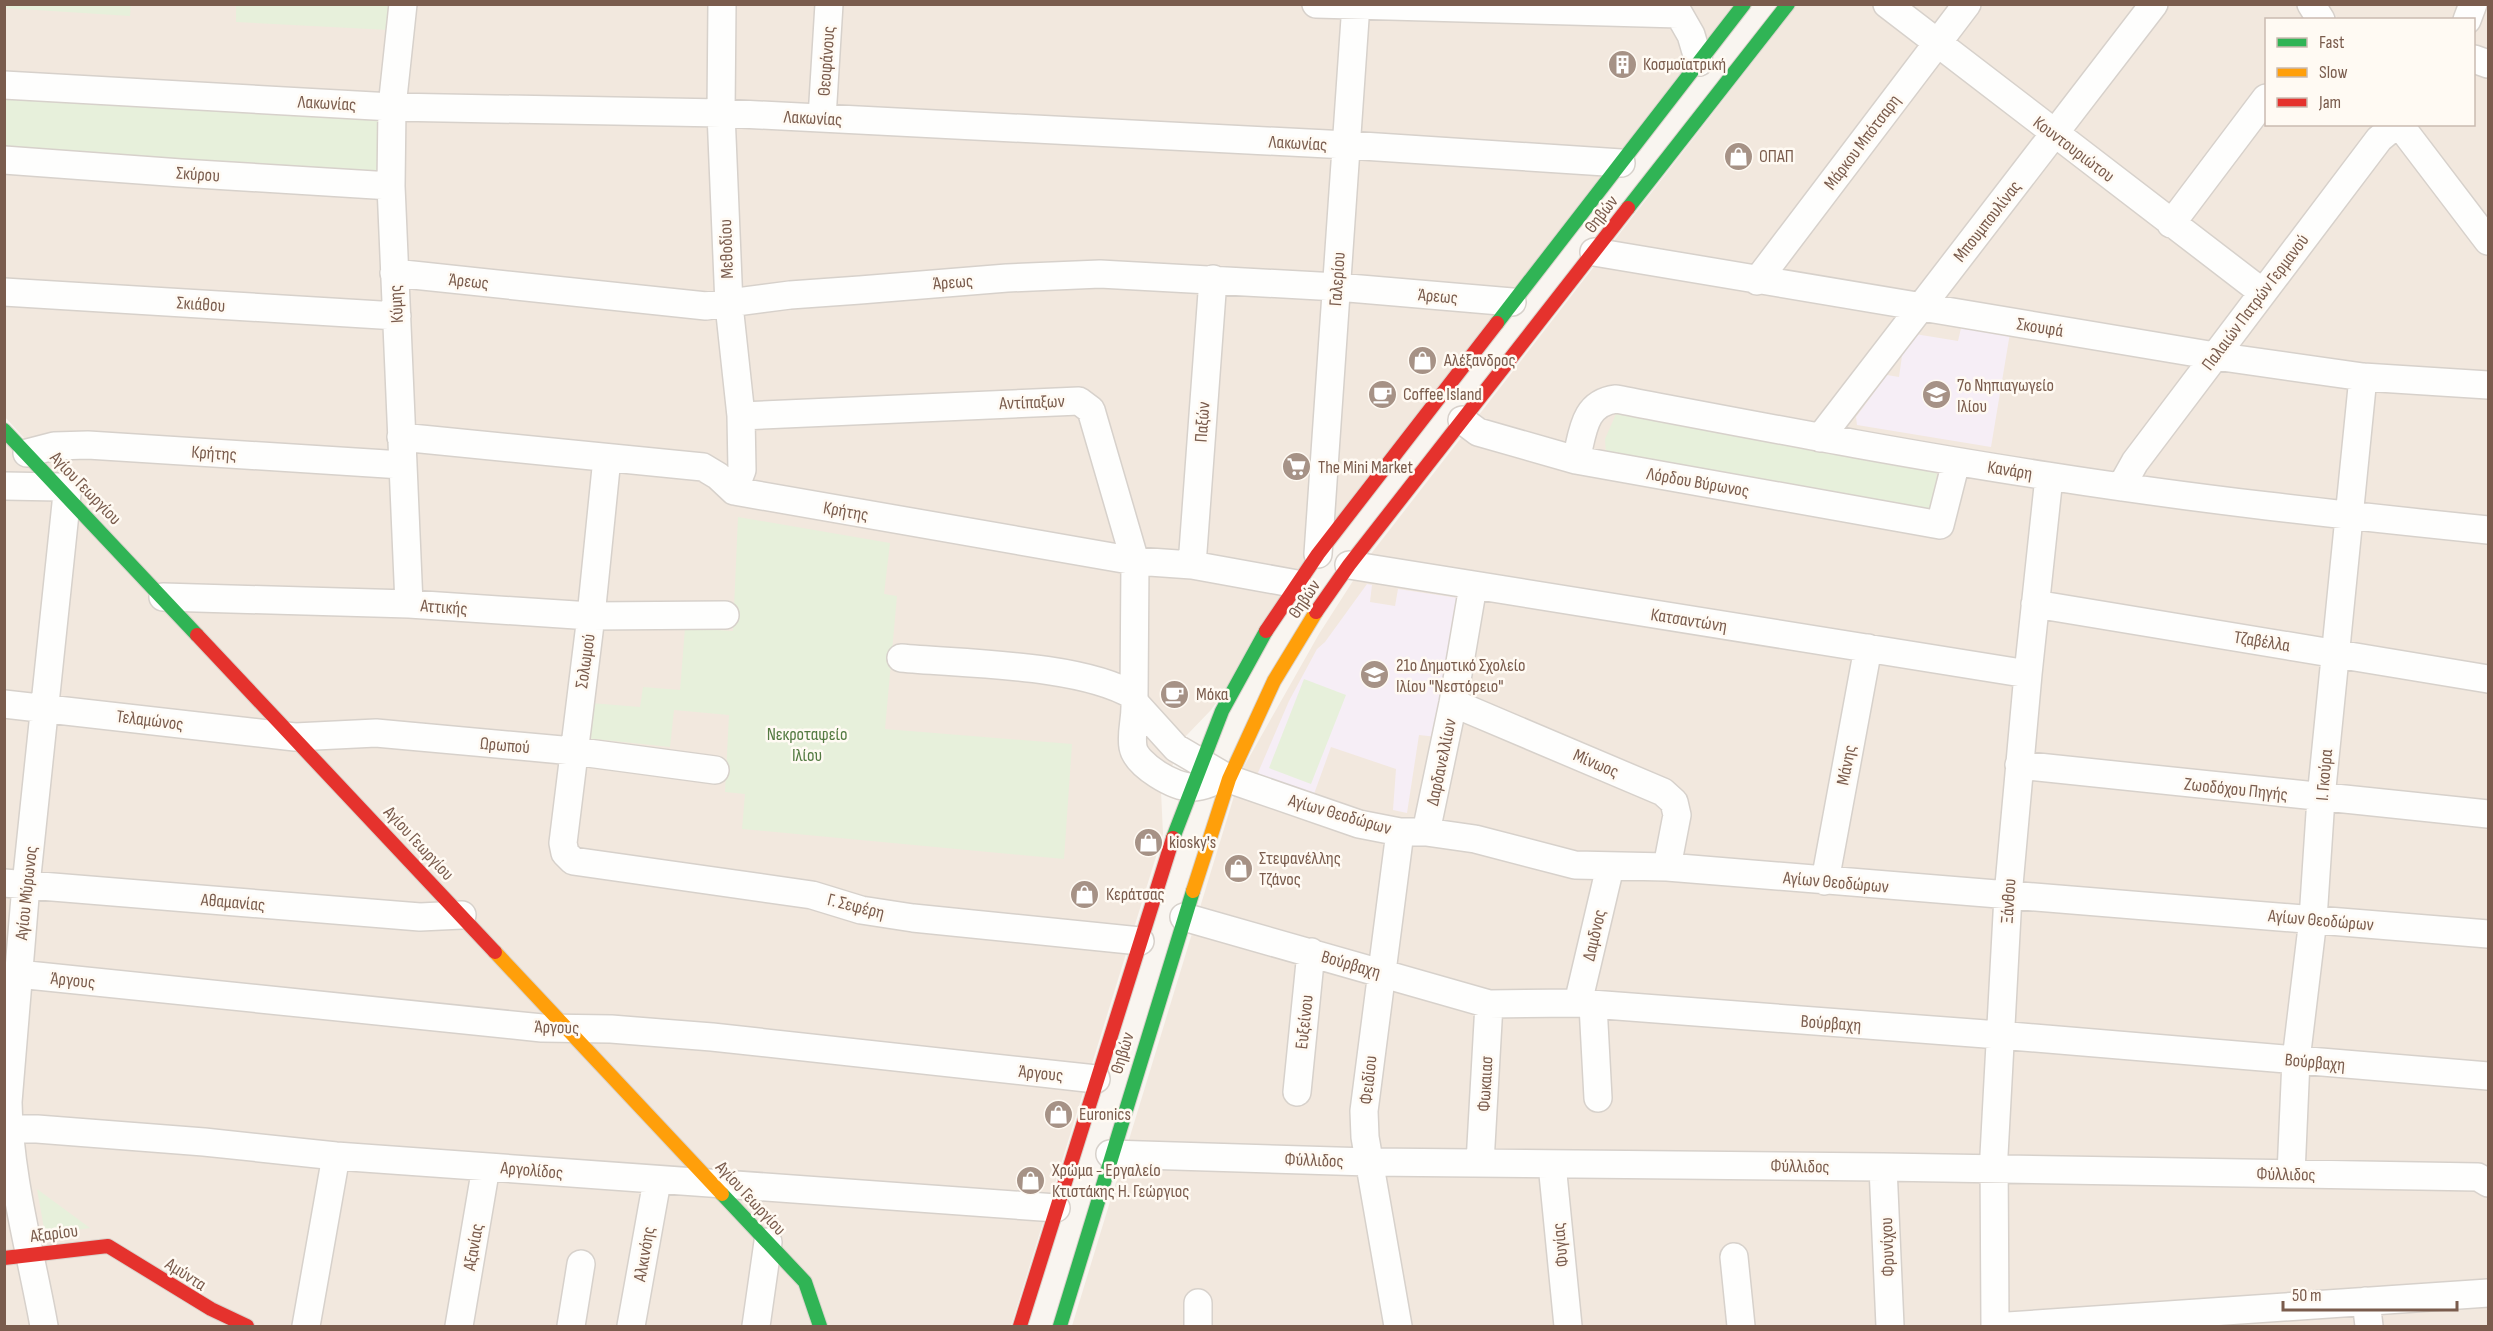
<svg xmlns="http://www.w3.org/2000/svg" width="2493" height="1331" font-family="'Sofia Sans Condensed',sans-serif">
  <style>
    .residential { fill: #f2e8de }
    .education { fill: #f6eef6 }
    .green { fill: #e7f0db }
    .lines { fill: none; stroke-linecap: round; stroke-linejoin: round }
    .street-casing { stroke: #d7d1cb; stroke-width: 30 }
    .fast-casing { stroke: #d9d2cb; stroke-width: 16 }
    .slow-casing { stroke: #d9d2cb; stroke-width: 16 }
    .jam-casing { stroke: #d9d2cb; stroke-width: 16 }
    .street { stroke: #fefefd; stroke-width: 27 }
    .fast { stroke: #30b455; stroke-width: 14 }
    .slow { stroke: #ff9f0a; stroke-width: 14 }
    .jam { stroke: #e5322d; stroke-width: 14 }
    .labels { text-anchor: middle; stroke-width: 5; stroke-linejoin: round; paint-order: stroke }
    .street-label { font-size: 18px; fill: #7a5c4d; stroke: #fffaf3 }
    .poi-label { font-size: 18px; fill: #7a5c4d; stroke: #fffaf3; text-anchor: start }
    .park-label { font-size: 18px; fill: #537a41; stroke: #fffaf3 }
  </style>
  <rect width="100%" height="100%" fill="#f9f5f0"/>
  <path class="residential" d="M 5,5 L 1734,5 L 1211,710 L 1185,737 L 1161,791 L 1163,834 L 1011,1326 L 827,1326 L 5,417 Z
    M 1797,5 L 2296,5 L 2308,19 L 2266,20 L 2266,124 L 2388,125 L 2488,251 L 2488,1326 L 1072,1326 L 1242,770 L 1319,634 L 1367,559 Z
    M 2328,5 L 2488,5 L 2488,231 L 2413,125 L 2474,124 L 2474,20 L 2338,19 Z
    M 4,441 L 801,1287 L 813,1326 L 5,1326 Z"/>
  <path class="education" d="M 1962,324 L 2010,333 L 1991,447 L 1857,425 L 1856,417 L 1887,375 L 1899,377 L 1902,356 L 1915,334 L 1958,341 Z
    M 1367,584 L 1372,585 L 1370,602 L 1395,606 L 1398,589 L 1458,598 L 1437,737 L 1419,735 L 1407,813 L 1393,810 L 1396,769 L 1331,747 L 1314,794 L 1257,775 L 1289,701 L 1317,649 L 1325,642 Z"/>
  <path class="green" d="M 4,5 L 5,4 L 131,5 L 130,16 L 5,8 Z
    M 236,5 L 390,5 L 389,30 L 236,22 Z
    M 4,90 L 374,116 L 382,126 L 382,178 L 5,155 Z
    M 1616,414 L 1937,472 L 1933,513 L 1606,454 L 1605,439 Z
    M 738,517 L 890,543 L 884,594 L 897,596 L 885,729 L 1072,744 L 1064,859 L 742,829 L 745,794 L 725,792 L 729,715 L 674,710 L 670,747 L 585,738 L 590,703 L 640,707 L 643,687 L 680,690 L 685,628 L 733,631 Z
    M 1304,679 L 1346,695 L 1311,784 L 1269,768 Z
    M 37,1189 L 90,1228 L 45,1234 Z"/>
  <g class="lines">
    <defs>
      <path id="street" d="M 403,4 L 392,107 L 391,186 L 409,604
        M 722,4 L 721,113 L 729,305 L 741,416 L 742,470 L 734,491
        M 1316,4 L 1679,14
        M 1887,4 L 2262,292
        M 2311,4 L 2321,20
        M 1679,14 L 1691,35 L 1699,62
        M 2467,20 L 2473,4
        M 2474,59 L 2488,64
        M 4,85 L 392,107 L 721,113 L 1347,145 L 1621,163
        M 822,118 L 829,4
        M 2399,124 L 2488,241
        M 4,160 L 181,173 L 391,186
        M 2171,224 L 2266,98
        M 1594,252 L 2215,356 L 2363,377 L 2488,385
        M 394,273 L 706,306 L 790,295 L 860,290 L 1007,278 L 1100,274 L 1337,287 L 1512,302
        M 1757,281 L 1967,4
        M 4,292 L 397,316
        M 741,416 L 1079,401 L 1091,410 L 1135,561 L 1134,696 C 1138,713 1130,730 1133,747 C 1136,765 1175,788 1192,787 C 1198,787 1205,785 1210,783
        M 1462,420 L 1478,432 L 1576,460 L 1940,525 L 1956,462
        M 401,437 L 703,467 L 718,476 L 734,491 L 1135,561 L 1192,565 L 1297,584
        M 1820,438 L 2154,4
        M 27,453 L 54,446 L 88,445 L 402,465
        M 607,458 L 591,616 L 563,843 L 565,853 L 573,861 L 812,895 L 861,910 L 913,918 L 1140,941
        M 1576,460 C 1583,433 1583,403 1616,399 C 1759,426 1903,454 2048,476 C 2194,499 2341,515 2488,530
        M 4,486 L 60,487
        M 2121,487 L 2135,462 L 2379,139 L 2397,124
        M 1318,554 L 1356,4
        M 1192,565 L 1213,279
        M 1349,565 L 2028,674
        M 163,597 L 409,604 L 591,616 L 725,615
        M 2035,604 L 2488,679
        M 901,658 C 965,664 1081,664 1134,696
        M 1453,703 L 1663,792 L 1674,802 L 1677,815 L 1667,867
        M 4,704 L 295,737 L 376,733 L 573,751 L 715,770
        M 1137,705 L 1176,748 L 1229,779 L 1359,824 L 1400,832 L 1426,832 L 1475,839 L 1575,865 L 1667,867 L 2488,934
        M 2019,765 L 2488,814
        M 1426,832 L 1453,703 L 1473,586
        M 1825,881 L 1868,648
        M 4,883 L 420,917 L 462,915
        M 1184,917 L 1489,1004 L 1578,1003 L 1999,1035 L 2488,1076
        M 18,974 L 542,1028 L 611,1029 L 712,1037 L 1096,1079
        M 1578,1003 L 1610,867
        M 1593,1005 L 1598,1098
        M 1297,1092 L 1311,952
        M 9,1129 L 37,1129 L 204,1142 L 336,1156 L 1056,1208
        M 1110,1154 L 1369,1162 L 1883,1167 L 2478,1177 L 2488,1183
        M 1480,1163 L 1489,1004
        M 1552,1164 L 1568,1326
        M 1883,1167 L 1890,1326
        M 2291,1174 L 2296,1060 L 2313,919 L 2321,798 L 2363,377
        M 1734,1257 L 1741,1326
        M 2366,1301 L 2369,1326
        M 1198,1303 L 1198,1326
        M 44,1326 C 31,1253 9,1177 8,1102 L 26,885 L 67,494
        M 306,1326 L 336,1156
        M 459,1326 L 486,1167
        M 571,1326 L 581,1264
        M 631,1326 L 657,1181
        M 756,1326 L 768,1242
        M 1398,1326 L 1365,1137 L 1364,1111 L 1400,832
        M 1995,1326 L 1994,1155 L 2008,896 L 2028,674 L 2049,477
        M 2008,1326 L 2488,1293"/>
      <path id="fast" d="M 1628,208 L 1788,4
        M 1497,323 L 1744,4
        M 4,430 L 197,635
        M 1173,838 L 1222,711 L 1266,631
        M 722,1194 L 805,1282 L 820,1326
        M 1060,1326 L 1193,891"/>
      <path id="slow" d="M 1193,891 L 1229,779 L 1274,681 L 1316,612
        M 495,952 L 722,1194"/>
      <path id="jam" d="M 1316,612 L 1349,565 L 1628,208
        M 1266,631 L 1318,554 L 1497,323
        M 197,635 L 495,952
        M 4,1258 L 108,1246 L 211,1309 L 247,1326
        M 1020,1326 L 1173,838"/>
    </defs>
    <use href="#street" class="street-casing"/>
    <use href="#fast" class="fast-casing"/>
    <use href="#slow" class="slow-casing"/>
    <use href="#jam" class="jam-casing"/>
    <use href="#street" class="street"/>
    <use href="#fast" class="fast"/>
    <use href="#slow" class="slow"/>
    <use href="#jam" class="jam"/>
  </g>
  <defs>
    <symbol id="building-disc" viewBox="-11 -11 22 22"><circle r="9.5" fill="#a69286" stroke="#fffaf3"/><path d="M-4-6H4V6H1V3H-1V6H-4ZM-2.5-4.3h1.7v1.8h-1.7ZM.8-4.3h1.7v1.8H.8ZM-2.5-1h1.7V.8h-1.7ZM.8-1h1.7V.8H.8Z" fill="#fff"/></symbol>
    <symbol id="shop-disc" viewBox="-11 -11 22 22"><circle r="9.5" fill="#a69286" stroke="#fffaf3"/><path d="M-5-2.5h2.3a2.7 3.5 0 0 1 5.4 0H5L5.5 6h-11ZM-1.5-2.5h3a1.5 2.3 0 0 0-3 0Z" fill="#fff"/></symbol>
    <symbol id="cafe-disc" viewBox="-11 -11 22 22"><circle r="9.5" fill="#a69286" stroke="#fffaf3"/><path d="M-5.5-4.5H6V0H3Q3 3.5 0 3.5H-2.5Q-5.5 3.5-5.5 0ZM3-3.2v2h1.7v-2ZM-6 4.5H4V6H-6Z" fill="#fff"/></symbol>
    <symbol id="school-disc" viewBox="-11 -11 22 22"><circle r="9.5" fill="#a69286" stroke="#fffaf3"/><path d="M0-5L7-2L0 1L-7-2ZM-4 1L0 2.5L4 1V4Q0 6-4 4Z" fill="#fff"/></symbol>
    <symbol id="supermarket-disc" viewBox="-11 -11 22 22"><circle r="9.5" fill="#a69286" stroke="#fffaf3"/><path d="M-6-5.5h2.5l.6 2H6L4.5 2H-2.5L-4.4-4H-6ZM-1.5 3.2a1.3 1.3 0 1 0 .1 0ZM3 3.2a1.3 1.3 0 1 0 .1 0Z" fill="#fff"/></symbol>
  </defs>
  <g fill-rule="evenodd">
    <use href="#building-disc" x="1606" y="48" width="33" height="33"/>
    <use href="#shop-disc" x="1722" y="140" width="33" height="33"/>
    <use href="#shop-disc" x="1406" y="344" width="33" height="33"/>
    <use href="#cafe-disc" x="1366" y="378" width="33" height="33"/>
    <use href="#school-disc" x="1920" y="378" width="33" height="33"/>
    <use href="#supermarket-disc" x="1280" y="450" width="33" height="33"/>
    <use href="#school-disc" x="1358" y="658" width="33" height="33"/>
    <use href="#cafe-disc" x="1158" y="678" width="33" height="33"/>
    <use href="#shop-disc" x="1132" y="826" width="33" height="33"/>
    <use href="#shop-disc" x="1222" y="852" width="33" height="33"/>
    <use href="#shop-disc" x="1068" y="878" width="33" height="33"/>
    <use href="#shop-disc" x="1042" y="1098" width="33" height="33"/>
    <use href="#shop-disc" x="1014" y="1164" width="33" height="33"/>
  </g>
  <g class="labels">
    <g class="street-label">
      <text transform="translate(826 61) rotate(-86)" y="6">Θεοφάνους</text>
      <text transform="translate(327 103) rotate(3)" y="6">Λακωνίας</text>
      <text transform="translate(813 118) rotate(3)" y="6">Λακωνίας</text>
      <text transform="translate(1862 142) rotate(-53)" y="6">Μάρκου Μπότσαρη</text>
      <text transform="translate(1298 143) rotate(3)" y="6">Λακωνίας</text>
      <text transform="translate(2074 149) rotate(37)" y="6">Κουντουριώτου</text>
      <text transform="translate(198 174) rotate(4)" y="6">Σκύρου</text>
      <text transform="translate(1601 214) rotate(-52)" y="6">Θηβών</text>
      <text transform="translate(1987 221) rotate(-52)" y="6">Μπουμπουλίνας</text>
      <text transform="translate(726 249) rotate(-92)" y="6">Μεθοδίου</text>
      <text transform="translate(1337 279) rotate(-86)" y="6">Γαλερίου</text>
      <text transform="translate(469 281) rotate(6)" y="6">Άρεως</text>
      <text transform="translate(953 282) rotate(-4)" y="6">Άρεως</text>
      <text transform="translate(1438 296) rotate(5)" y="6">Άρεως</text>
      <text transform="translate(2255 302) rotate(-53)" y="6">Παλαιών Πατρών Γερμανού</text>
      <text transform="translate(201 304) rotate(4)" y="6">Σκιάθου</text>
      <text transform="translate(396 304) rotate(-93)" y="6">Κύμης</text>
      <text transform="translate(2040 327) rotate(9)" y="6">Σκουφά</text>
      <text transform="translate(1032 402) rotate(-2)" y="6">Αντίπαξων</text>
      <text transform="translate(1202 422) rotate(-86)" y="6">Παξών</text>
      <text transform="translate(214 453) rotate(4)" y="6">Κρήτης</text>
      <text transform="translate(2010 470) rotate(9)" y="6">Κανάρη</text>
      <text transform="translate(1698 482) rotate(10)" y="6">Λόρδου Βύρωνος</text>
      <text transform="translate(86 488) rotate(46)" y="6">Αγίου Γεωργίου</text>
      <text transform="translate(846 511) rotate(10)" y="6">Κρήτης</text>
      <text transform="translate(1304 599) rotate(-56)" y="6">Θηβών</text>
      <text transform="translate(444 607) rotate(4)" y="6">Αττικής</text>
      <text transform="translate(1689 620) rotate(9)" y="6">Κατσαντώνη</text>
      <text transform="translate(2262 641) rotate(9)" y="6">Τζαβέλλα</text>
      <text transform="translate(585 661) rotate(-82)" y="6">Σολωμού</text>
      <text transform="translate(150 720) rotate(7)" y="6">Τελαμώνος</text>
      <text transform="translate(505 745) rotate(5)" y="6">Ωρωπού</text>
      <text transform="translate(1441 762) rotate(-78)" y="6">Δαρδανελλίων</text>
      <text transform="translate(1596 763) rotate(23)" y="6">Μίνωος</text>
      <text transform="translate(1846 765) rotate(-79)" y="6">Μάνης</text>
      <text transform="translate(2324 775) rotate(-85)" y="6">Ι. Γκούρα</text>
      <text transform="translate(2236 789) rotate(6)" y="6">Ζωοδόχου Πηγής</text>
      <text transform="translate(1340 814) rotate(16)" y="6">Αγίων Θεοδώρων</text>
      <text transform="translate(419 843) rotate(47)" y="6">Αγίου Γεωργίου</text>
      <text transform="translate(1836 882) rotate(5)" y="6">Αγίων Θεοδώρων</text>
      <text transform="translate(26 893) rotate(-84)" y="6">Αγίου Μύρωνος</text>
      <text transform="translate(2008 901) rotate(-86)" y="6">Ξάνθου</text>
      <text transform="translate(233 902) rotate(5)" y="6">Αθαμανίας</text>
      <text transform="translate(856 906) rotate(14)" y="6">Γ. Σεφέρη</text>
      <text transform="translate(2321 920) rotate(5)" y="6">Αγίων Θεοδώρων</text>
      <text transform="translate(1594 935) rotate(-77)" y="6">Δαμδνος</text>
      <text transform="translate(1351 964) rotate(16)" y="6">Βούρβαχη</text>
      <text transform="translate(73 980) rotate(6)" y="6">Άργους</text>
      <text transform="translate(1304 1022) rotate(-84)" y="6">Ευξείνου</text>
      <text transform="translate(1831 1023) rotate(4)" y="6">Βούρβαχη</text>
      <text transform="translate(557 1027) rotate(2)" y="6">Άργους</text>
      <text transform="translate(1122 1053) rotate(-73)" y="6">Θηβών</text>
      <text transform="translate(2315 1062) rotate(5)" y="6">Βούρβαχη</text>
      <text transform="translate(1041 1073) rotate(6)" y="6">Άργους</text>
      <text transform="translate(1368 1080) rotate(-84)" y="6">Φειδίου</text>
      <text transform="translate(1485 1084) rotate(-87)" y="6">Φωκαιασ</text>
      <text transform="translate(1314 1160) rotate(2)" y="6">Φύλλιδος</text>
      <text transform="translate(1800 1166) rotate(1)" y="6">Φύλλιδος</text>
      <text transform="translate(532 1170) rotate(5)" y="6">Αργολίδος</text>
      <text transform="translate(2286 1174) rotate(1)" y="6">Φύλλιδος</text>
      <text transform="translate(751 1198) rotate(47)" y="6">Αγίου Γεωργίου</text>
      <text transform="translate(54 1233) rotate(-7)" y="6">Αξαρίου</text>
      <text transform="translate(1560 1245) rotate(-96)" y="6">Φυγίας</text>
      <text transform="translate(473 1247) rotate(-80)" y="6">Αξανίας</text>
      <text transform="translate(1887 1247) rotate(-92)" y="6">Φρυνίχου</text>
      <text transform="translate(644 1254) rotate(-80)" y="6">Αλκινόης</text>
      <text transform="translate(186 1274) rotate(33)" y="6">Αμύντα</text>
    </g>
    <g class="poi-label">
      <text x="1643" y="70">Κοσμοϊατρική</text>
      <text x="1759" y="162">ΟΠΑΠ</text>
      <text x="1444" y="366">Αλέξανδρος</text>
      <text x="1957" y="391">7ο Νηπιαγωγείο<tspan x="1957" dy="21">Ιλίου</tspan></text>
      <text x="1403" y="400">Coffee Island</text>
      <text x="1318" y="473">The Mini Market</text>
      <text x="1396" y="671">21ο Δημοτικό Σχολείο<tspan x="1396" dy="21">Ιλίου "Νεστόρειο"</tspan></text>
      <text x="1196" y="700">Μόκα</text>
      <text x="1169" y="848">kiosky's</text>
      <text x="1259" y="864">Στεφανέλλης<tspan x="1259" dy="21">Τζάνος</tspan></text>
      <text x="1106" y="900">Κεράτσας</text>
      <text x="1079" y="1120">Euronics</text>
      <text x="1052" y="1176">Χρώμα - Εργαλείο<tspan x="1052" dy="21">Κτιστάκης Η. Γεώργιος</tspan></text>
    </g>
    <g class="park-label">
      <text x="807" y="740">Νεκροταφείο<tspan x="807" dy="21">Ιλίου</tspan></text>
    </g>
  </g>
  <rect width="2493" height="1331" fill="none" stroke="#7a5c4d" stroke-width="12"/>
  <rect x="2265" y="18" width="210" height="108" fill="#fffaf3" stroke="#cabbb1" stroke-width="1.5"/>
  <rect x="2277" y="38" width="30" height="9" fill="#30b455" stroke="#cabbb1" stroke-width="1.5"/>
  <text x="2319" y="48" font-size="18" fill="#7a5c4d">Fast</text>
  <rect x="2277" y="68" width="30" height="9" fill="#ff9f0a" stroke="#cabbb1" stroke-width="1.5"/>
  <text x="2319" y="78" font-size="18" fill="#7a5c4d">Slow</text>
  <rect x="2277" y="98" width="30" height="9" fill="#e5322d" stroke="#cabbb1" stroke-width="1.5"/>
  <text x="2319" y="108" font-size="18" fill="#7a5c4d">Jam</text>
  <path d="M2283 1301v9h174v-9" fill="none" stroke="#7a5c4d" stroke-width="3"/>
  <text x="2292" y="1301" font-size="18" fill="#7a5c4d" stroke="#fffaf3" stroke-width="4.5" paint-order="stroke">50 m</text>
</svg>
